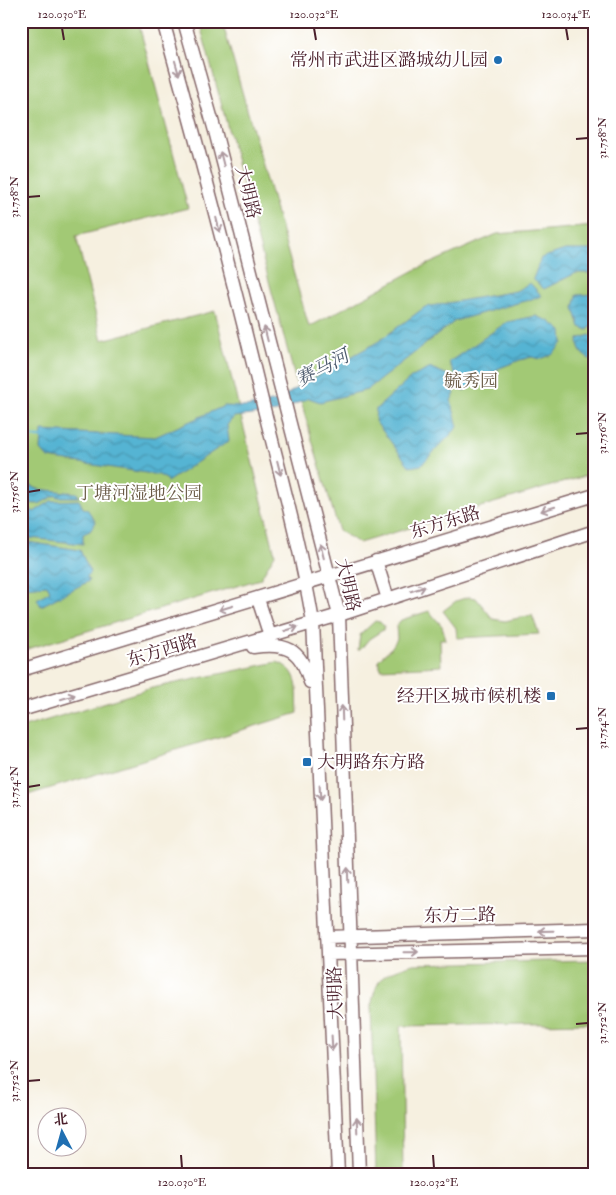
<svg xmlns="http://www.w3.org/2000/svg" width="616" height="1195" font-family="'IM FELL Double Pica','Noto Serif SC',serif">
  <style>
    .green { fill: #a2c974; stroke: #767450 }
    .water { fill: url(#water-waves); stroke: #506a7f }
    .lines { fill: none; stroke-linecap: round; stroke-linejoin: round }
    .stream { stroke: #55b4d3; stroke-width: 2.5 }
    .major-casing { stroke: #86686a; stroke-width: 15 }
    .major { stroke: #fff; stroke-width: 12 }
    .oneway { stroke: #ae9aa0 }
    .ticks { fill: none; stroke: #4a1f2b; stroke-width: 2 }
    .poi-dot { fill: #1f6fb2; stroke: #fff; stroke-width: 2 }
    .labels { text-anchor: middle; stroke-width: 4; stroke-linejoin: round; paint-order: stroke }
    .poi-label { font-size: 18px; fill: #4a1f2b; stroke: #fff; text-anchor: end }
    .street-label { font-size: 18px; fill: #4a1f2b; stroke: #fff }
    .park-label { font-size: 18px; fill: #695a45; stroke: #fff }
    .water-label { font-size: 19px; font-style: italic; fill: #4e5b6e; stroke: #fff }
    .neatline { fill: none; stroke: #4a1f2b; stroke-width: 2 }
    .ticks-label { font-size: 12px; text-anchor: middle; fill: #4a1f2b }
  </style>
  <defs>
    <pattern id="water-waves" width="16" height="10" patternUnits="userSpaceOnUse" patternTransform="scale(1.25)"><rect width="16" height="10" fill="#55b4d3"/><path d="M0 5q4-4 8 0t8 0" fill="none" stroke="#4892ab"/></pattern>
  </defs>
  <rect width="100%" height="100%" fill="#fff"/>
  <filter id="ink" filterUnits="userSpaceOnUse"><feTurbulence type="fractalNoise" baseFrequency=".02" numOctaves="2"/><feDisplacementMap in="SourceGraphic" scale="10" xChannelSelector="R" yChannelSelector="G"/><feConvolveMatrix kernelMatrix="1 2 1 2 8 2 1 2 1" color-interpolation-filters="sRGB"/></filter>
  <filter id="wash" filterUnits="userSpaceOnUse"><feTurbulence type="fractalNoise" baseFrequency=".0096" numOctaves="4" result="noise"/><feDisplacementMap in="SourceGraphic" scale="20" xChannelSelector="R" yChannelSelector="G"/><feGaussianBlur stdDeviation="1.12" result="paint"/><feColorMatrix in="noise" values="0 0 0 0 0 0 0 0 0 0 0 0 0 0 0 0 0 1.4 0 .05"/><feComposite in="paint" operator="in"/></filter>
  <g filter="url(#wash)">
    <rect width="100%" height="100%" fill="#f6f0e0"/>
    <path class="green" d="M 21,21 L 138,21 L 188,208 L 76,236 L 102,340 L 215,311 L 275,554 L 260,579 L 21,651 Z
      M 199,21 L 222,21 L 309,327 L 417,269 L 497,234 L 595,226 L 595,473 L 359,543 L 339,531 L 309,430 Z
      M 468,597 L 476,598 L 493,619 L 505,621 L 532,615 L 539,634 L 457,638 L 456,628 L 443,611 L 456,601 Z
      M 429,611 L 442,626 L 446,639 L 440,639 L 441,666 L 381,669 L 378,660 L 392,647 L 397,639 L 396,626 L 401,620 Z
      M 375,621 L 380,622 L 384,626 L 383,630 L 369,639 L 360,650 L 358,650 L 360,635 Z
      M 277,662 C 302,671 296,691 298,713 L 21,797 L 21,728 L 152,688 Z
      M 595,960 L 595,1023 L 401,1026 L 403,1174 L 376,1174 L 371,1007 C 377,975 383,974 413,964 Z"/>
    <path class="water" d="M 565,250 L 595,250 L 595,273 L 576,273 L 544,289 L 533,279 L 541,258 Z
      M 530,283 L 542,296 L 455,321 L 367,390 L 320,402 L 309,398 L 277,412 L 234,417 L 227,425 L 229,441 L 167,482 L 166,479 L 159,475 L 48,458 L 41,450 L 42,431 L 155,437 L 224,406 L 246,407 L 277,401 L 303,384 L 379,341 L 425,307 L 516,291 Z
      M 595,294 L 595,319 L 588,330 L 580,327 L 574,308 L 577,295 Z
      M 536,316 L 549,321 L 562,331 L 563,343 L 552,355 L 540,359 L 532,357 L 520,360 L 497,369 L 498,371 L 463,391 L 449,362 L 507,322 Z
      M 590,335 L 595,339 L 595,361 C 583,357 578,352 578,339 Z
      M 431,368 L 448,375 L 455,394 L 451,400 L 458,427 L 421,465 L 410,467 L 375,421 L 376,409 L 412,377 Z
      M 21,484 L 27,484 L 38,489 L 77,493 L 79,497 L 57,497 L 56,495 L 39,504 L 21,503 Z
      M 79,500 L 83,508 L 87,509 L 96,522 L 90,531 L 83,534 L 83,544 L 21,537 L 21,507 L 27,507 L 34,512 L 51,501 Z
      M 21,541 L 80,550 L 90,572 L 87,576 L 89,581 L 41,606 L 37,599 L 50,591 L 47,585 L 25,587 L 21,592 Z"/>
    <g class="lines">
      <path class="stream" d="M 21,437 L 45,437"/>
    </g>
  </g>
  <g filter="url(#ink)">
    <g class="lines">
      <defs>
        <path id="major" d="M 163,21 C 199,150 233,279 264,409 C 282,480 301,550 313,622 L 338,1174
          M 184,21 L 215,131 L 339,615 L 359,1174
          M 376,561 L 388,599
          M 258,599 L 270,636
          M 253,647 C 286,642 301,649 310,682
          M 21,670 L 595,495
          M 21,710 L 339,615 L 595,531
          M 327,937 L 595,929
          M 328,954 L 595,948"/>
      </defs>
      <use href="#major" class="major-casing"/>
      <use href="#major" class="major"/>
    </g>
    <defs><path id="oneway-shaft" d="M-6 0H5M1.5-3L5.5 0L1.5 3" fill="none" stroke-width="1.6" stroke-linecap="round" stroke-linejoin="round" transform="scale(1.25)"/></defs>
    <g class="oneway">
      <use href="#oneway-shaft" transform="translate(177 68) rotate(74)"/>
      <use href="#oneway-shaft" transform="translate(222 159) rotate(-104)"/>
      <use href="#oneway-shaft" transform="translate(218 225) rotate(76)"/>
      <use href="#oneway-shaft" transform="translate(266 334) rotate(-104)"/>
      <use href="#oneway-shaft" transform="translate(279 468) rotate(76)"/>
      <use href="#oneway-shaft" transform="translate(548 509) rotate(163)"/>
      <use href="#oneway-shaft" transform="translate(322 551) rotate(-104)"/>
      <use href="#oneway-shaft" transform="translate(418 589) rotate(-18)"/>
      <use href="#oneway-shaft" transform="translate(226 608) rotate(163)"/>
      <use href="#oneway-shaft" transform="translate(291 629) rotate(-17)"/>
      <use href="#oneway-shaft" transform="translate(68 697) rotate(-17)"/>
      <use href="#oneway-shaft" transform="translate(342 713) rotate(-92)"/>
      <use href="#oneway-shaft" transform="translate(320 793) rotate(87)"/>
      <use href="#oneway-shaft" transform="translate(348 875) rotate(-92)"/>
      <use href="#oneway-shaft" transform="translate(546 931) rotate(179)"/>
      <use href="#oneway-shaft" transform="translate(411 952) rotate(-1)"/>
      <use href="#oneway-shaft" transform="translate(332 1043) rotate(87)"/>
      <use href="#oneway-shaft" transform="translate(357 1125) rotate(-92)"/>
    </g>
  </g>
  <path class="ticks" d="M 62,28 L 64,40M 314,28 L 316,40M 566,28 L 568,40M 576,139 L 588,138M 28,197 L 40,196M 576,434 L 588,433M 28,492 L 40,490M 576,729 L 588,728M 28,787 L 40,785M 576,1024 L 588,1023M 28,1081 L 40,1080M 181,1155 L 182,1168M 433,1155 L 434,1168"/>
  <g class="poi-dot">
    <circle cx="498" cy="60" r="5"/>
    <rect x="546" y="691" width="10" height="10" rx="2.5"/>
    <rect x="302" y="757" width="10" height="10" rx="2.5"/>
  </g>
  <g class="labels">
    <g class="poi-label">
      <text x="488" y="66">常州市武进区潞城幼儿园</text>
      <text x="541" y="702">经开区城市候机楼</text>
      <text x="317" y="768" text-anchor="start">大明路东方路</text>
    </g>
    <g class="street-label">
      <text transform="translate(248 192) rotate(76)" y="6">大明路</text>
      <text transform="translate(445 522) rotate(-17)" y="6">东方东路</text>
      <text transform="translate(348 585) rotate(77)" y="6">大明路</text>
      <text transform="translate(162 650) rotate(-17)" y="6">东方西路</text>
      <text transform="translate(460 915) rotate(-1)" y="6">东方二路</text>
      <text transform="translate(335 993) rotate(-92)" y="6">大明路</text>
    </g>
    <g class="park-label">
      <text x="471" y="387">毓秀园</text>
      <text x="139" y="499">丁塘河湿地公园</text>
    </g>
    <g class="water-label">
      <text transform="translate(322 367) rotate(-28)" y="7">赛马河</text>
    </g>
  </g>
  <rect width="616" height="1195" fill="none" stroke="#fff" stroke-width="55"/>
  <g transform="translate(62 1132) rotate(354)"><circle r="24" fill="#ffffff" stroke="#b7a5aa"/>
  <path d="M0-4L9 19L0 12L-9 19Z" fill="#1f6fb2"/>
  <text y="-8" font-size="14" font-weight="bold" text-anchor="middle" fill="#4a1f2b">北</text>
  </g>
  <rect x="28" y="28" width="560" height="1140" class="neatline"/>
  <g class="ticks-label">
    <text x="62" y="18">120.030°E</text>
    <text x="314" y="18">120.032°E</text>
    <text x="566" y="18">120.034°E</text>
    <text transform="translate(602 138) rotate(-90)" y="4">31.758°N</text>
    <text transform="translate(14 197) rotate(-90)" y="4">31.758°N</text>
    <text transform="translate(602 433) rotate(-90)" y="4">31.756°N</text>
    <text transform="translate(14 492) rotate(-90)" y="4">31.756°N</text>
    <text transform="translate(602 728) rotate(-90)" y="4">31.754°N</text>
    <text transform="translate(14 787) rotate(-90)" y="4">31.754°N</text>
    <text transform="translate(602 1023) rotate(-90)" y="4">31.752°N</text>
    <text transform="translate(14 1081) rotate(-90)" y="4">31.752°N</text>
    <text x="182" y="1186">120.030°E</text>
    <text x="434" y="1186">120.032°E</text>
  </g>
</svg>
